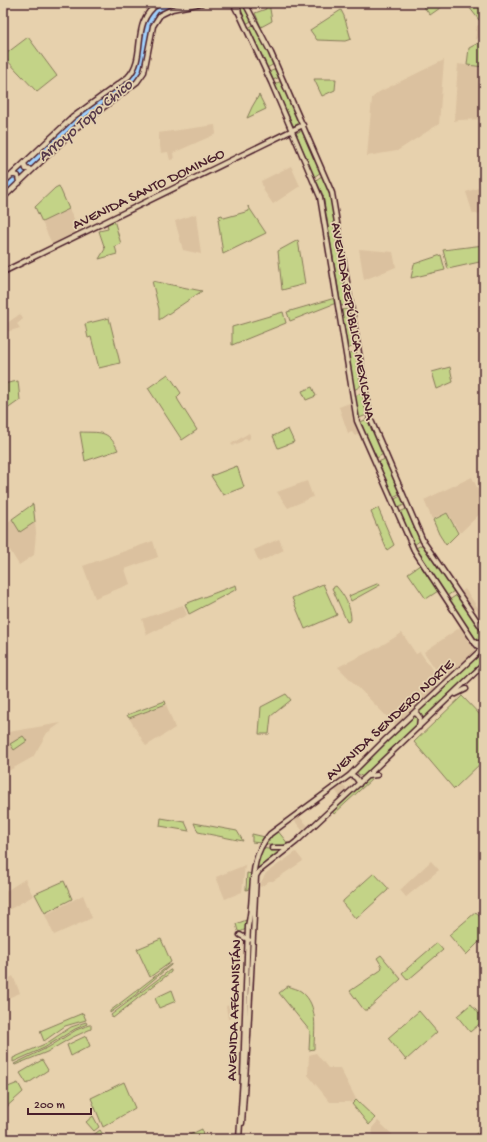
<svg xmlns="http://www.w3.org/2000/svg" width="487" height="1142" font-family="'Gochi Hand',sans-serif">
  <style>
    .built { fill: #dbc19f }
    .green { fill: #c3d387; stroke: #867959 }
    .water { fill: #a1d1fd; stroke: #7e8aa9 }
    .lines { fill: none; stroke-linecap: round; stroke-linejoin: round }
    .major-casing { stroke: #4a1f2b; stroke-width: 7 }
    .major { stroke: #e4d1af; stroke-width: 4 }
    .labels { text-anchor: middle; stroke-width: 3.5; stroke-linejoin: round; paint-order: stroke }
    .street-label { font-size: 15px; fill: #4a1f2b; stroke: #e4d1af }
    .water-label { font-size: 16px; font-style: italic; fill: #573a4a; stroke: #e4d1af }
  </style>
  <rect width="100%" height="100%" fill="#e7d1ad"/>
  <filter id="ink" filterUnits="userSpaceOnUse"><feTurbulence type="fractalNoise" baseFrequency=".025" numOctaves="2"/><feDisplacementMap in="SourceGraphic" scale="8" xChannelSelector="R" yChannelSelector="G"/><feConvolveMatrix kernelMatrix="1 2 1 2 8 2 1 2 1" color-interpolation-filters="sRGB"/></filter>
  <g filter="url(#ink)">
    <path class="built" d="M 484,21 L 484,35 L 475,40 L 477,26 Z
      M 444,60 L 439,124 L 397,151 L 367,156 L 372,98 L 379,92 Z
      M 458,64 L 484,68 L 484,119 L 459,120 L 454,121 Z
      M 215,125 L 216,134 L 173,153 L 174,159 L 170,160 L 168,152 L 161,153 L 158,133 Z
      M 291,166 L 300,186 L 273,204 L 264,191 L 261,181 Z
      M 484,186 L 484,213 L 473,214 L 466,192 Z
      M 69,209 L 80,230 L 52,244 L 42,222 Z
      M 196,214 L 197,224 L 201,254 L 183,250 L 175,221 Z
      M 359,249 L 393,252 L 396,267 L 364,280 Z
      M 20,314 L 23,319 L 17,324 L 20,328 L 3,333 L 3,326 Z
      M 352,402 L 361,432 L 355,436 L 352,432 L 348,433 L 339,407 Z
      M 249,433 L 250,435 L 250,438 L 248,440 L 246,438 L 237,445 L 235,444 L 233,446 L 231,444 Z
      M 472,477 L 484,502 L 484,510 L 460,533 L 447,512 L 432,519 L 424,500 Z
      M 307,481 L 313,497 L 288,508 L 277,492 Z
      M 12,519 L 20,532 L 35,522 L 36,533 L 34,555 L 19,565 L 3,539 L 3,526 Z
      M 279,539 L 284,550 L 259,562 L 254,550 Z
      M 153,541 L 158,557 L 125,569 L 130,584 L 95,598 L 83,566 Z
      M 465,589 L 483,615 L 481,616 L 476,609 L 474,610 L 473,608 L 471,609 L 472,607 L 465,596 L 464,597 L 461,592 Z
      M 183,605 L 187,615 L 147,635 L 142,619 Z
      M 462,626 L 475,644 L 475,650 L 474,653 L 444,682 L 424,652 Z
      M 402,633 L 416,654 L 420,652 L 435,674 L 439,686 L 397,727 L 338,667 L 379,647 Z
      M 166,704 L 175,728 L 146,746 L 129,718 Z
      M 61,723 L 47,733 L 33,757 L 3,774 L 3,733 Z
      M 342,785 L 347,789 L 340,797 L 335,790 Z
      M 299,816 L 308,826 L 302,830 L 294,820 Z
      M 296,852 L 303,861 L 273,881 L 269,881 L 261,887 L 259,886 L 266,873 Z
      M 431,861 L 439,870 L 406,897 L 400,890 Z
      M 245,865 L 242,892 L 225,899 L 216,877 Z
      M 25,879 L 33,896 L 3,913 L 3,893 Z
      M 83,895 L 92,918 L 54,935 L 45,915 Z
      M 13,976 L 20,993 L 3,1000 L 3,982 Z
      M 236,1004 L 237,1007 L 229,1009 L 231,1019 L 228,1019 L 226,1006 Z
      M 316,1053 L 328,1068 L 340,1068 L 356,1099 L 351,1103 L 349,1102 L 330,1102 L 308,1075 L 309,1055 Z
      M 378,1121 L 397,1139 L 374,1139 L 372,1128 Z"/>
    <path class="green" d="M 239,3 L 242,3 L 248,10 L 253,20 L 246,24 L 242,14 Z
      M 265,3 L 269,3 L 272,21 L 261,27 L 255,13 L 266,9 Z
      M 421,3 L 440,3 L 443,6 L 430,15 Z
      M 466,3 L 484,3 L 484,17 L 479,20 Z
      M 341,10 L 344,16 L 351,39 L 345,41 L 317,40 L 310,30 Z
      M 255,24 L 274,64 L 267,68 L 248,28 Z
      M 28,37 L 57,76 L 37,92 L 3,56 Z
      M 484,40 L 484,67 L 467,65 L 469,48 Z
      M 276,69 L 280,77 L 273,80 L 269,72 Z
      M 314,79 L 336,79 L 335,90 L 322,96 Z
      M 282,81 L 300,124 L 294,127 L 274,84 Z
      M 259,95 L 266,109 L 247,118 L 252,107 Z
      M 303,130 L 321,172 L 314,177 L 296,133 Z
      M 323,175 L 331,194 L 348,305 L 341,306 L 323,195 L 316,180 Z
      M 59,186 L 69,209 L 42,222 L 35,207 L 55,188 Z
      M 248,206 L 266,233 L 223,254 L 218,219 L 220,219 L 219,216 L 222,215 L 224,218 L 249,211 Z
      M 114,220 L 121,244 L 115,246 L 117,254 L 99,259 L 105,249 L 99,231 L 108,229 L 107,224 Z
      M 298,240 L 305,284 L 282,290 L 278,251 Z
      M 484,245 L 484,261 L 448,269 L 443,250 Z
      M 441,255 L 445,270 L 411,278 L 414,264 Z
      M 152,281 L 202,291 L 159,320 L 159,309 Z
      M 335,298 L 336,303 L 290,321 L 287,312 Z
      M 349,309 L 355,345 L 348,349 L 341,310 Z
      M 283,312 L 286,323 L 232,345 L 232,327 Z
      M 109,318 L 120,363 L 99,368 L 91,337 L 88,338 L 85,324 Z
      M 356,351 L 361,386 L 354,390 L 348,354 Z
      M 450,367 L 453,382 L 437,389 L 432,372 Z
      M 168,374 L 181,393 L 177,397 L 178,400 L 197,430 L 182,440 L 148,388 Z
      M 18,381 L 20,400 L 3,412 L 3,384 Z
      M 312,387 L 316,396 L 306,400 L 302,391 Z
      M 363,392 L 367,415 L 359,418 L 355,396 Z
      M 368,419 L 383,454 L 377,458 L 360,422 Z
      M 288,429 L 294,442 L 278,448 L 273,436 Z
      M 80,432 C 100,433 108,429 118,450 L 85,461 Z
      M 385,459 L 401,493 L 393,497 L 378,462 Z
      M 237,466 L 244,487 L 223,495 L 211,476 Z
      M 402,495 L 406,504 L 398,508 L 395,499 Z
      M 33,504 L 35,522 L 20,532 L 12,519 Z
      M 378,508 L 394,545 L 387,550 L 371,512 Z
      M 408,508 L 421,540 L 414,545 L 400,512 Z
      M 447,513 L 458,533 L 446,545 L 439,534 L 433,520 Z
      M 423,544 L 454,591 L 447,596 L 416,548 Z
      M 420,565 L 438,591 L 426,599 L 408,573 Z
      M 379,583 L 380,585 L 351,601 L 349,596 Z
      M 323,584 L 337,615 L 305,629 L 292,598 Z
      M 236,585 L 237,589 L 189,614 L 185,604 Z
      M 336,586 C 345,596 351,607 351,620 L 347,622 L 332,588 Z
      M 457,595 L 484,635 L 484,640 L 478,642 L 449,600 Z
      M 480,653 L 484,657 L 484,660 L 363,777 L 358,774 L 356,770 Z
      M 286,694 L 291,700 L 271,716 L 269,734 L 259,734 L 261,707 Z
      M 462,696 L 484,719 L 484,760 L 454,789 L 414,742 Z
      M 165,701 L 166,704 L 129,718 L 127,715 Z
      M 23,736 L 27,741 L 14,750 L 10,744 Z
      M 369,777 L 372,779 L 334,814 L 332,811 Z
      M 161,818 L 185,822 L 189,831 L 160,826 Z
      M 194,823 L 237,831 L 243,841 L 198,832 Z
      M 277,830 L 289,845 L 284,848 L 264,844 Z
      M 252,834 L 265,837 L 261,843 L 252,842 Z
      M 262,848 L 280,851 L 280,853 C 269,860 259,865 255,878 L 256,863 Z
      M 247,873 L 252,874 L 251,888 L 246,890 Z
      M 374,873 L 388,888 L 388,890 L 356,919 L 343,904 L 343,901 Z
      M 64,881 L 72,899 L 45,913 L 35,894 Z
      M 476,912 L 484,922 L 484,937 L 466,955 L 449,935 Z
      M 249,919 L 246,929 L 240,932 L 238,931 L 236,924 Z
      M 161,939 L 171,962 L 150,977 L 137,949 Z
      M 437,943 L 443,950 L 408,980 L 402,973 Z
      M 381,955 L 401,979 L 367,1010 L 364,1010 L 350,991 L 381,970 L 382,966 L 377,958 Z
      M 171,964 L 171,965 L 134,996 L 110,1013 L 110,1011 Z
      M 170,970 L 171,970 L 171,972 L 113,1018 L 111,1015 Z
      M 288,986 C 292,988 299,989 302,992 C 319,1006 314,1030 314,1049 L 309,1050 L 310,1031 L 279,993 Z
      M 172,990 L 176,1001 L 159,1008 L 155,998 Z
      M 471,1004 L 484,1020 L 470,1032 L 457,1016 Z
      M 419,1011 L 437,1032 L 406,1060 L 388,1038 Z
      M 83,1013 L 86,1020 L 65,1026 L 44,1041 L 40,1031 Z
      M 86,1022 L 87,1024 L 75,1029 L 44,1048 L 13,1062 L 13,1058 L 47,1043 L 71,1027 Z
      M 89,1025 L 91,1025 L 91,1029 L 71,1038 L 47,1052 L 15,1065 L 14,1064 L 49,1047 L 76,1030 Z
      M 86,1036 L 90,1046 L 71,1056 L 67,1045 Z
      M 42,1060 L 48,1070 L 27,1084 L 20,1073 Z
      M 124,1082 L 135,1108 L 103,1127 L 91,1098 Z
      M 18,1083 L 23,1092 L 3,1110 L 3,1089 Z
      M 356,1100 L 375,1118 L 369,1125 L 352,1104 Z
      M 93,1116 L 99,1127 L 94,1131 L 86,1122 Z
      M 202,1129 L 203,1136 L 195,1139 L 181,1139 Z
      M 482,1129 L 484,1131 L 484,1139 L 474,1139 L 472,1137 Z
      M 100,1130 L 106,1139 L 88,1139 Z"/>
    <path class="water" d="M 159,3 L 202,3 L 182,6 L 157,18 L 141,77 L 76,128 L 3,198 L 3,183 L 61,128 L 132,73 L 144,19 Z"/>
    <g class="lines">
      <defs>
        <path id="major" d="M 233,3 L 237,11
          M 237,3 L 239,13 L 271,82 L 320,197 L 357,421 L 414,550 L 475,643 L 484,653
          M 245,3 L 271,53 L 332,193 L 370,418 L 423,541 L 484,631
          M 24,163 L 26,169 L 32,170
          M 12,175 L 15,175 L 18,176 L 19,183
          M 3,183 L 73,117 L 128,77 C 148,56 129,23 159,3
          M 3,198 L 76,128 L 137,82 L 144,72 L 153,26 L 160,15 L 172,9 L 202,3
          M 3,272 L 303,125
          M 475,643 L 481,643 L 484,641
          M 456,694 L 466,689
          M 414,713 L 417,714 L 420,718 L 419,727
          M 350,775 C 355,776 358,779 359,784
          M 368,776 L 377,775
          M 272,848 L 285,848 L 289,846
          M 240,935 L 249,940
          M 242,1123 L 248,1036 L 256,876 L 259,871 L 296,842 L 367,776 L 484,664
          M 239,1139 L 243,1077 L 248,926 C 256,894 246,861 270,834 L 350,775 L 386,739 L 484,647"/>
      </defs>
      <use href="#major" class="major-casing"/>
      <use href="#major" class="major"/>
    </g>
  </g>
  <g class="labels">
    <g class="street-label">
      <text transform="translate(148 188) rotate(-26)" y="5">AVENIDA SANTO DOMINGO</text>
      <text transform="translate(354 321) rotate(80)" y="5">AVENIDA REPÚBLICA MEXICANA</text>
      <text transform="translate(389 719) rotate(-43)" y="5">AVENIDA SENDERO NORTE</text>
      <text transform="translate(233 1010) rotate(-88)" y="5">AVENIDA AFGANISTÁN</text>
    </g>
    <g class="water-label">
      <text transform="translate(84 119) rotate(-40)" y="6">Arroyo Topo Chico</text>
    </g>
  </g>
  <rect width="487" height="1142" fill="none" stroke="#e4d1af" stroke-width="16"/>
  <rect x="8" y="8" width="471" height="1126" fill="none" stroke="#4a1f2b" stroke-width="1.5" filter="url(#ink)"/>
  <path d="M28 1108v6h63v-6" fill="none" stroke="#4a1f2b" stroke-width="2"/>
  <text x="34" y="1108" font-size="12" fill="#4a1f2b" stroke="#e4d1af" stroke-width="3" paint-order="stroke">200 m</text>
</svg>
